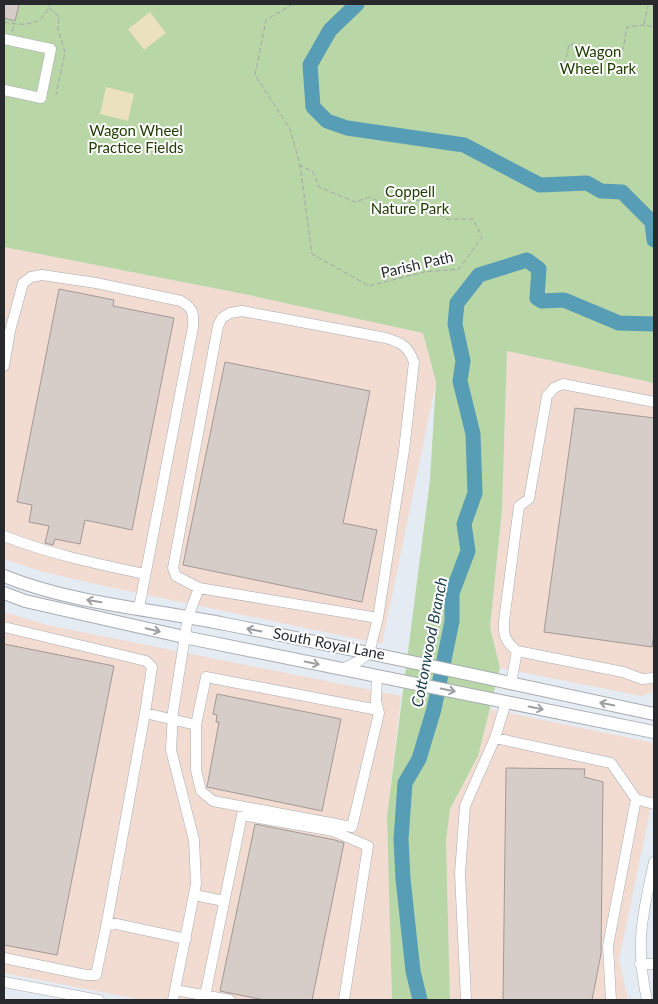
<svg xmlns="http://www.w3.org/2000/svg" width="658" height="1004" font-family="Lato,sans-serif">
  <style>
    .industrial { fill: #f2dbd0 }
    .green { fill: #b9d6a6 }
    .sand { fill: #ebe1bc }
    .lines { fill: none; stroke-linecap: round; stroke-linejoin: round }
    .river { stroke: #569db5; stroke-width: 15 }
    .building { fill: #d6cdc9; stroke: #a29996 }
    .minor-casing { stroke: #a6acb2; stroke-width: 11 }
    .major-casing { stroke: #a6acb2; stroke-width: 14 }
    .path { stroke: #a3a7ad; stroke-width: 1; stroke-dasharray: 5 2.5; stroke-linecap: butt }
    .minor { stroke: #fff; stroke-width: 10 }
    .major { stroke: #fff; stroke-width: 12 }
    .oneway { stroke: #9e9fa0 }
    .labels { text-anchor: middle; stroke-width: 4; stroke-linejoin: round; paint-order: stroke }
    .park-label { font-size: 15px; fill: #203d04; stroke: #fff }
    .street-label { font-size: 15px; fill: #27292c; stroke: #fff }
    .water-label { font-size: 16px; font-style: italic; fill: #1c3e49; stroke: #fff }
  </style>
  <rect width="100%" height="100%" fill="#e5ebf2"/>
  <path class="industrial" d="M 4,247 L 244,294 L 423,333 L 436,382 L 382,644 L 100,585 L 40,571 L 4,559 Z
    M 507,351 L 654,383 L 654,691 L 642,696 L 500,668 L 490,627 L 502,510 Z
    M 4,612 L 47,625 L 401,696 L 387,816 L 392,1000 L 143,1000 L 4,973 Z
    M 490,709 L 654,743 L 654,792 L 619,960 L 628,1000 L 450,1000 L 446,841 L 450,809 L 478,756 Z"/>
  <path class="green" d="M 4,4 L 654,4 L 654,383 L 507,351 L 502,510 L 490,627 L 500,668 L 478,756 L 450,809 L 446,841 L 450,1000 L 392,1000 L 387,816 L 430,480 L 436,382 L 423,333 L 244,294 L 4,247 Z"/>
  <path class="sand" d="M 150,12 L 166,33 L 144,50 L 128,29 Z
    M 106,87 L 134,94 L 128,121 L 100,114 Z"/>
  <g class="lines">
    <path class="river" d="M 357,4 L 330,30 L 310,65 L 313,107 L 327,121 L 347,128 L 464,145 L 540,185 L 587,183 L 601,191 L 622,192 L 652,222 L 654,240
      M 420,1000 L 413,971 L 403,879 L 401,839 L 405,783 L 419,759 L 434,709 L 452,621 L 452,593 L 468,551 L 464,524 L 475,493 L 473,434 L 460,381 L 463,361 L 455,324 L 457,303 L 479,275 L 527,260 L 539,269 L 537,298 L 542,301 L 564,300 L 619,323 L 654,324"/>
  </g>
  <path class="building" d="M 4,4 L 19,4 L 15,21 L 4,18 Z
    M 59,289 L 114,300 L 113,306 L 174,318 L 132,530 L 85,520 L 80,544 L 55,539 L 53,545 L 45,543 L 49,526 L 29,522 L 32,505 L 17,502 Z
    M 225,362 L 370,391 L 343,523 L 377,530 L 362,602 L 183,565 Z
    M 575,408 L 654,418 L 654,633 L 652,647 L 544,632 Z
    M 4,644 L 114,666 L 57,955 L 4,945 Z
    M 217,694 L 341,719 L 322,811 L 207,787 L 219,722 L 216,722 L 217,715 L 213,714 Z
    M 506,768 L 585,769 L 584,777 L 603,782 L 601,954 L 592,1000 L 503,1000 Z
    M 255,824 L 335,840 L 344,843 L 312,1000 L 264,1000 L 220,991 Z"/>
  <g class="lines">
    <defs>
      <path id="minor" d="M 4,39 L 51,49 L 41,98 L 4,90
        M 4,366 L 10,331 L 23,283 L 31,277 L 42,275 L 96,283 L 181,301 C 193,308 194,313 193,327 L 139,608
        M 4,536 C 50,554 97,564 145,574
        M 199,588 L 378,618
        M 4,627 L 146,661 L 152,667 L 145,713 L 196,725 L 196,770 L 201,791 L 213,801 L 352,827 L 379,713 L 376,701 L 377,676
        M 517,651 L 623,672 L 642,679 L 654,678
        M 511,683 L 517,651 C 506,642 503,636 504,621 L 519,506 L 529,499 L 547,396 L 554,388 L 563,384 L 654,402
        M 196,725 L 206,677 L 378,710
        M 495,738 L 611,763 L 636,799 L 654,804
        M 194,895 L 224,901
        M 107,922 L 145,713
        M 4,958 L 86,975 L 96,975 L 107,922 L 186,939
        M 640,964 L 654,964
        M 4,982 L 99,1000
        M 175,990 L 230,1000
        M 205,996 L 242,815 L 333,831 L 368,846 L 344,1000
        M 173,1000 L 196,884 L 194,840 L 171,750 L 173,712 L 188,617 L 199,588 L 176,576 L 173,568 L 218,326 L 222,318 L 230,313 L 242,311 L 386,338 C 402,343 408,346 414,362 L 404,450 L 378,618 L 369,653 L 359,661 L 342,669
        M 466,1000 L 460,873 L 465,806 L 495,738 L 506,702
        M 611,1000 L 608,946 L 636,799
        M 647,1000 C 635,945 642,916 654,862"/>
      <path id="major" d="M 4,576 C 73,604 152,609 225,624 C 368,652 511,683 654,714
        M 4,593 L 25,601 L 184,637 L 654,732"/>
    </defs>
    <use href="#minor" class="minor-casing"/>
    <use href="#major" class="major-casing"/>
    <path class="path" d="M 293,4 L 266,20 L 255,75 L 290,129 L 300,165 L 312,254 L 369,286 L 424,272 L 459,269 L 482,237 L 473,219 L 446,219 L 418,200 L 390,207 L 370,197 L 355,202 L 319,187 L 313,172 L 300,165
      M 49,8 L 59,17 L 58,29 L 65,52 L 56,95
      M 4,22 C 24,26 42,27 50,4
      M 644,24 L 648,6
      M 12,32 L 14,24
      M 563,72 L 569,44 L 614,54 L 623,49 L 627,27 L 644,25 L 654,27"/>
    <use href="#minor" class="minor"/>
    <use href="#major" class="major"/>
  </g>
  <defs><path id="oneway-shaft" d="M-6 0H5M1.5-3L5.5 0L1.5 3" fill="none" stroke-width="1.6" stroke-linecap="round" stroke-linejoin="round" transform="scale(1.25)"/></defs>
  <g class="oneway">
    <use href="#oneway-shaft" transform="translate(94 601) rotate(-170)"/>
    <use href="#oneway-shaft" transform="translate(153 630) rotate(13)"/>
    <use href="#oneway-shaft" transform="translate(254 630) rotate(-169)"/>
    <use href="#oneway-shaft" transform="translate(312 663) rotate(11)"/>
    <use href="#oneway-shaft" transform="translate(448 690) rotate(12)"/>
    <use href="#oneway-shaft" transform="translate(607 704) rotate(-168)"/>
    <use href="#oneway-shaft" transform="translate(536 708) rotate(11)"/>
  </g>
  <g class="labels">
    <g class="park-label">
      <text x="598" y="57">Wagon<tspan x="598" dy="17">Wheel Park</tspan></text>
      <text x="136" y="136">Wagon Wheel<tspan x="136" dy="17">Practice Fields</tspan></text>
      <text x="410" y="197">Coppell<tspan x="410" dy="17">Nature Park</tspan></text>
    </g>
    <g class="street-label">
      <text transform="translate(417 265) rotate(-13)" y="5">Parish Path</text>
      <text transform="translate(329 644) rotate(11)" y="5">South Royal Lane</text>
    </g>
    <g class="water-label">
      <text transform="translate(429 642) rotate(-79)" y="6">Cottonwood Branch</text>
    </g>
  </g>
  <rect width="658" height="1004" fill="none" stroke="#27292c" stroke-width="10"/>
</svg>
